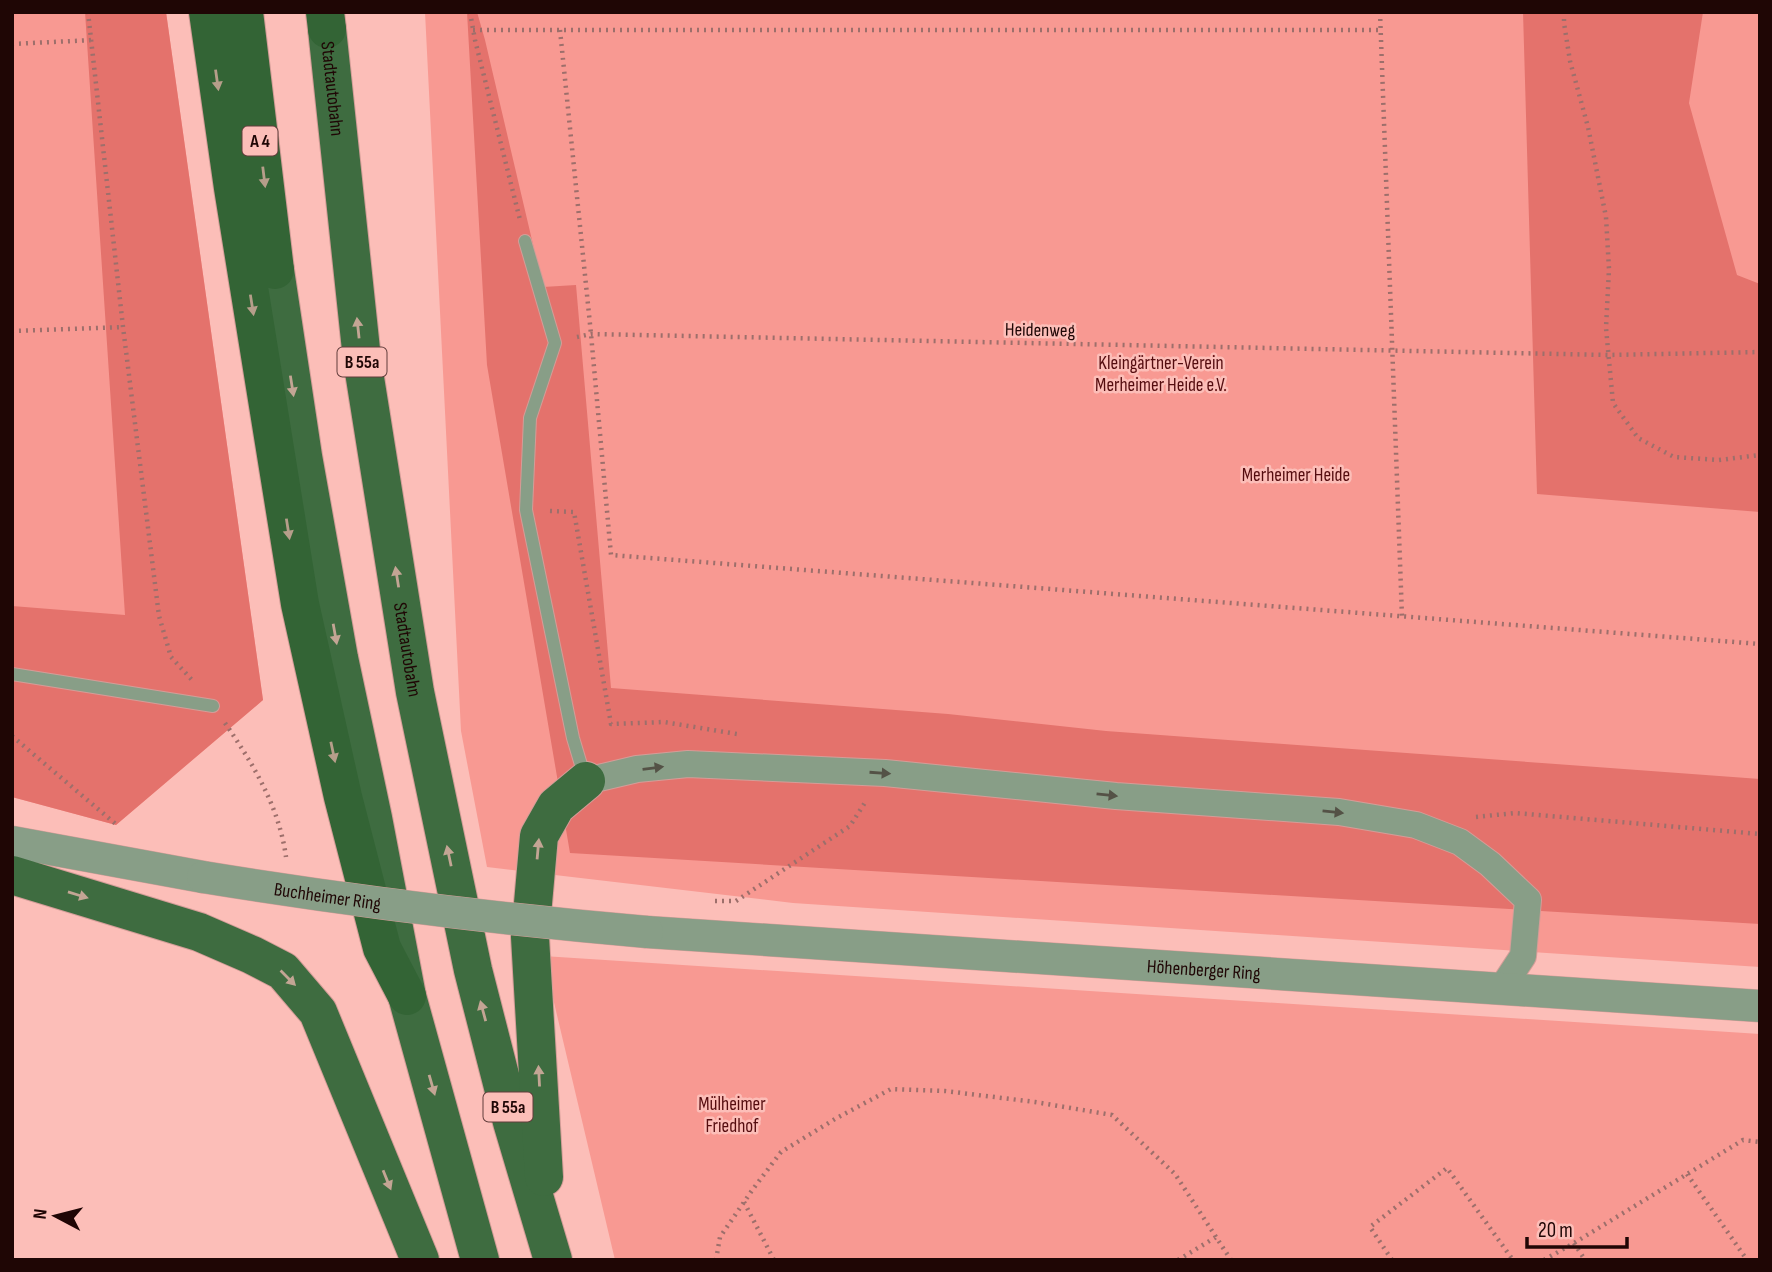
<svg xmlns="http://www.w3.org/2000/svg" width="1772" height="1272" font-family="'Sofia Sans Condensed',sans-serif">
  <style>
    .green { fill: #f89992 }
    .forest { fill: #e4726c }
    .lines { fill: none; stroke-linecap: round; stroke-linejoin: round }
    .service-casing { stroke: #d49d98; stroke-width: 14 }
    .minor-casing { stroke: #d49d98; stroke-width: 28 }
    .tertiary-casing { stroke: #d49d98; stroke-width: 33 }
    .trunk-casing { stroke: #d49d98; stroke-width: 40 }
    .motorway-casing { stroke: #d49d98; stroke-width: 40 }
    .path { stroke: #9d6f6b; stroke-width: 4.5; stroke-dasharray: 2 5; stroke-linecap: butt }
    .service { stroke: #889e87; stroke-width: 12 }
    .minor { stroke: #889e87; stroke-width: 26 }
    .tertiary { stroke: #889e87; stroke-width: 32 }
    .trunk { stroke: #3e6c40; stroke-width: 38 }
    .motorway { stroke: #336435; stroke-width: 38 }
    .tertiary-bridge-casing { stroke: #d49d98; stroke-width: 33; stroke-linecap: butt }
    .tertiary-bridge { stroke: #889e87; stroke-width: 32 }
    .oneway { fill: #b69e8a }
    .oneway2 { fill: #c3a594 }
    .oneway3 { fill: #545246 }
    .labels { text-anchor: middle; stroke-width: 5; stroke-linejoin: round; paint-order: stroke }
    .shield { fill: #fcbeb8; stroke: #613d3b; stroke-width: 2 }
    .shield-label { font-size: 18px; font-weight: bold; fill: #1f0605 }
    .street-label { font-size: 19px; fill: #1f0605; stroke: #fcbeb8 }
    .park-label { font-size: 19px; fill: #540c0f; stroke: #fcbeb8 }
  </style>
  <rect width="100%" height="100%" fill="#fcbeb8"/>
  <path class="green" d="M 12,12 L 166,12 L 263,700 L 116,825 L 12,797 Z
    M 425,12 L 1760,12 L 1760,967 L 793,903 L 487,867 L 461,731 Z
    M 543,956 L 1760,1034 L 1760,1260 L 615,1260 Z"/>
  <path class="forest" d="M 85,12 L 166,12 L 263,700 L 116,825 L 12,797 L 12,606 L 125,615 Z
    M 467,12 L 477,12 L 485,40 L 543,287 L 576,285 L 611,688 L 948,714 L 1106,731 L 1760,779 L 1760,924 L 570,853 L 487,365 Z
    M 1523,12 L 1703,12 L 1689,103 L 1737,275 L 1760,284 L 1760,512 L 1537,494 Z"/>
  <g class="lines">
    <defs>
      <path id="service" d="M 525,241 L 555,343 L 530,418 L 526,510 L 573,738 L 585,778
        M 12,674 L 213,706"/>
      <path id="minor" d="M 586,781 L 637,769 L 688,764 L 885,773 L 1116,796 L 1339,812 L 1416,825 L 1460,842 L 1490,864 L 1528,900 L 1523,956 L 1502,988"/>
      <g id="tertiary">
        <path d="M 12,842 L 203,877"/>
        <path id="s1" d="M 647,932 L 1760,1006"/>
      </g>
      <g id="trunk">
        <path id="s2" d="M 327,29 L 362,359 L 415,692 L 473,970 L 512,1122 L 553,1260"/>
        <path d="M 275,270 L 303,456 L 339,658 L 373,818 L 407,996 L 480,1260"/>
        <path d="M 12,875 L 199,932 L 252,955 L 283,971 L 318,1012 L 420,1260"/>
        <path d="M 544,1177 L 530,937 L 539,836 L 556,806 L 586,781"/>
      </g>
      <path id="motorway" d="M 208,12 L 233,188 L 300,604 L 343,797 L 382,948 L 407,996
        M 244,12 L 275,270
        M 325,12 L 327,29"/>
    </defs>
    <use href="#service" class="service-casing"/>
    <use href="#minor" class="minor-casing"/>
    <use href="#tertiary" class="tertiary-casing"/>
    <use href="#trunk" class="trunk-casing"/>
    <use href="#motorway" class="motorway-casing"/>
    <path class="path" d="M 88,12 L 123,327 L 159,616 L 171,657 L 192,680
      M 470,12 L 475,40 L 520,220
      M 1380,12 L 1402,617
      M 1564,12 L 1564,23 L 1570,61 L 1588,127 L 1606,217 L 1609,269 L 1606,328 L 1613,403 L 1638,438 L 1674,457 L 1719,460 L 1760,455
      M 473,30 L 1381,30
      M 560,30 L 591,334 L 611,555 L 1760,644
      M 12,44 L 93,40
      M 12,331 L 123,327
      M 577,337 L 591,334 L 1608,355 L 1760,352
      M 550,511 L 574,512 L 611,724 L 664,722 L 737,734
      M 225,723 C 253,764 279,806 286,857
      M 12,736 L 118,826
      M 1476,817 L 1515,813 L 1760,834
      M 715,901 L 736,901 L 850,826 L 866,801
      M 1687,1174 L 1747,1260
      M 744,1202 L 774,1260
      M 1574,1243 L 1585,1260
      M 716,1260 L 720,1237 L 753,1189 L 781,1152 L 835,1119 L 891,1089 L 945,1091 L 1035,1102 L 1112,1115 L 1175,1174 L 1231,1260
      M 1178,1260 L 1216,1237
      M 1392,1260 L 1370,1227 L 1447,1168 L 1513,1260
      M 1544,1260 L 1574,1243 L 1743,1140 L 1760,1142"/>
    <use href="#service" class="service"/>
    <use href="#minor" class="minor"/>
    <use href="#tertiary" class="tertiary"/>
    <use href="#trunk" class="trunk"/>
    <use href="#motorway" class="motorway"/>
    <defs>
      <g id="tertiary-bridge">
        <path id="s3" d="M 203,877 C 350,901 498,919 647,932"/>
      </g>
    </defs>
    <use href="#tertiary-bridge" class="tertiary-bridge-casing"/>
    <use href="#tertiary-bridge" class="tertiary-bridge"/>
  </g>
  <defs><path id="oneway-solid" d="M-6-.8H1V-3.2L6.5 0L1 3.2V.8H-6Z" transform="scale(1.75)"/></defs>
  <g class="oneway">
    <use href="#oneway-solid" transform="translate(217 80) rotate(82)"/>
    <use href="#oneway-solid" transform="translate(264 177) rotate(83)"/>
    <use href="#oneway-solid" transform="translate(252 305) rotate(81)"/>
    <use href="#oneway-solid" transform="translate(288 529) rotate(81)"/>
    <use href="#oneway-solid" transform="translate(333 752) rotate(78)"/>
  </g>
  <g class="oneway2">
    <use href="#oneway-solid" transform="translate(358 328) rotate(-96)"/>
    <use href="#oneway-solid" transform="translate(292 386) rotate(81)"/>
    <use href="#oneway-solid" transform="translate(397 577) rotate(-99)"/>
    <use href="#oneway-solid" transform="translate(335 634) rotate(80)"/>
    <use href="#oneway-solid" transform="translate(538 849) rotate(-85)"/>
    <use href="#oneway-solid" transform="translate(449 856) rotate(-102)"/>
    <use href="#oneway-solid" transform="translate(78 895) rotate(17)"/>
    <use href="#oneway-solid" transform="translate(288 978) rotate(45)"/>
    <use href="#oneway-solid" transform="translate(483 1011) rotate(-105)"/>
    <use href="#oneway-solid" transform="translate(539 1076) rotate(-93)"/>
    <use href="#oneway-solid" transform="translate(432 1085) rotate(74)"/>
    <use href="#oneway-solid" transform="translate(387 1180) rotate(68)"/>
  </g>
  <g class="oneway3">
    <use href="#oneway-solid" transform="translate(653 768) rotate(-7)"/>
    <use href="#oneway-solid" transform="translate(880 773) rotate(4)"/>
    <use href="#oneway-solid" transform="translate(1107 795) rotate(6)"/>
    <use href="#oneway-solid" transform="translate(1333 812) rotate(6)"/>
  </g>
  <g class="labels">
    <g class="shield">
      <rect x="242.5" y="126.5" width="35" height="29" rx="5"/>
      <rect x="337.5" y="347.5" width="49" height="29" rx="5"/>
      <rect x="483.5" y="1092.5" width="49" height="29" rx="5"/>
    </g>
    <g class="shield-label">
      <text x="260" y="147">A 4</text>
      <text x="362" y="368">B 55a</text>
      <text x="508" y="1113">B 55a</text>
    </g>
    <g class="street-label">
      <text dy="7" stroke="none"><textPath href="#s2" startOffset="60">Stadtautobahn</textPath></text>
      <text transform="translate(1040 329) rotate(1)" y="7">Heidenweg</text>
      <text dy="7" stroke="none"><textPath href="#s2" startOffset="626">Stadtautobahn</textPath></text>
      <text dy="7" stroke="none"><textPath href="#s3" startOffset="126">Buchheimer Ring</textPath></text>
      <text dy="7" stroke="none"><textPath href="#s1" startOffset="558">Höhenberger Ring</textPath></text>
    </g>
    <g class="park-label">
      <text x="1161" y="369">Kleingärtner-Verein<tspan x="1161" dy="22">Merheimer Heide e.V.</tspan></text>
      <text x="1296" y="481">Merheimer Heide</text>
      <text x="732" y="1110">Mülheimer<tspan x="732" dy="22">Friedhof</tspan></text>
    </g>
  </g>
  <rect width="1772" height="1272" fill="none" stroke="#1f0605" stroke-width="28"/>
  <g transform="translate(56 1216) rotate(277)" stroke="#fcbeb8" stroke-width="5" paint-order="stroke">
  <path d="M0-5L12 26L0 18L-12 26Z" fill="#1f0605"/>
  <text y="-10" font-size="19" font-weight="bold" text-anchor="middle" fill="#1f0605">N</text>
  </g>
  <path d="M1527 1237v10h100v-10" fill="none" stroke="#1f0605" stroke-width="3.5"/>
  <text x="1538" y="1237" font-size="21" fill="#1f0605" stroke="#fcbeb8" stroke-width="5" paint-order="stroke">20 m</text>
</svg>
